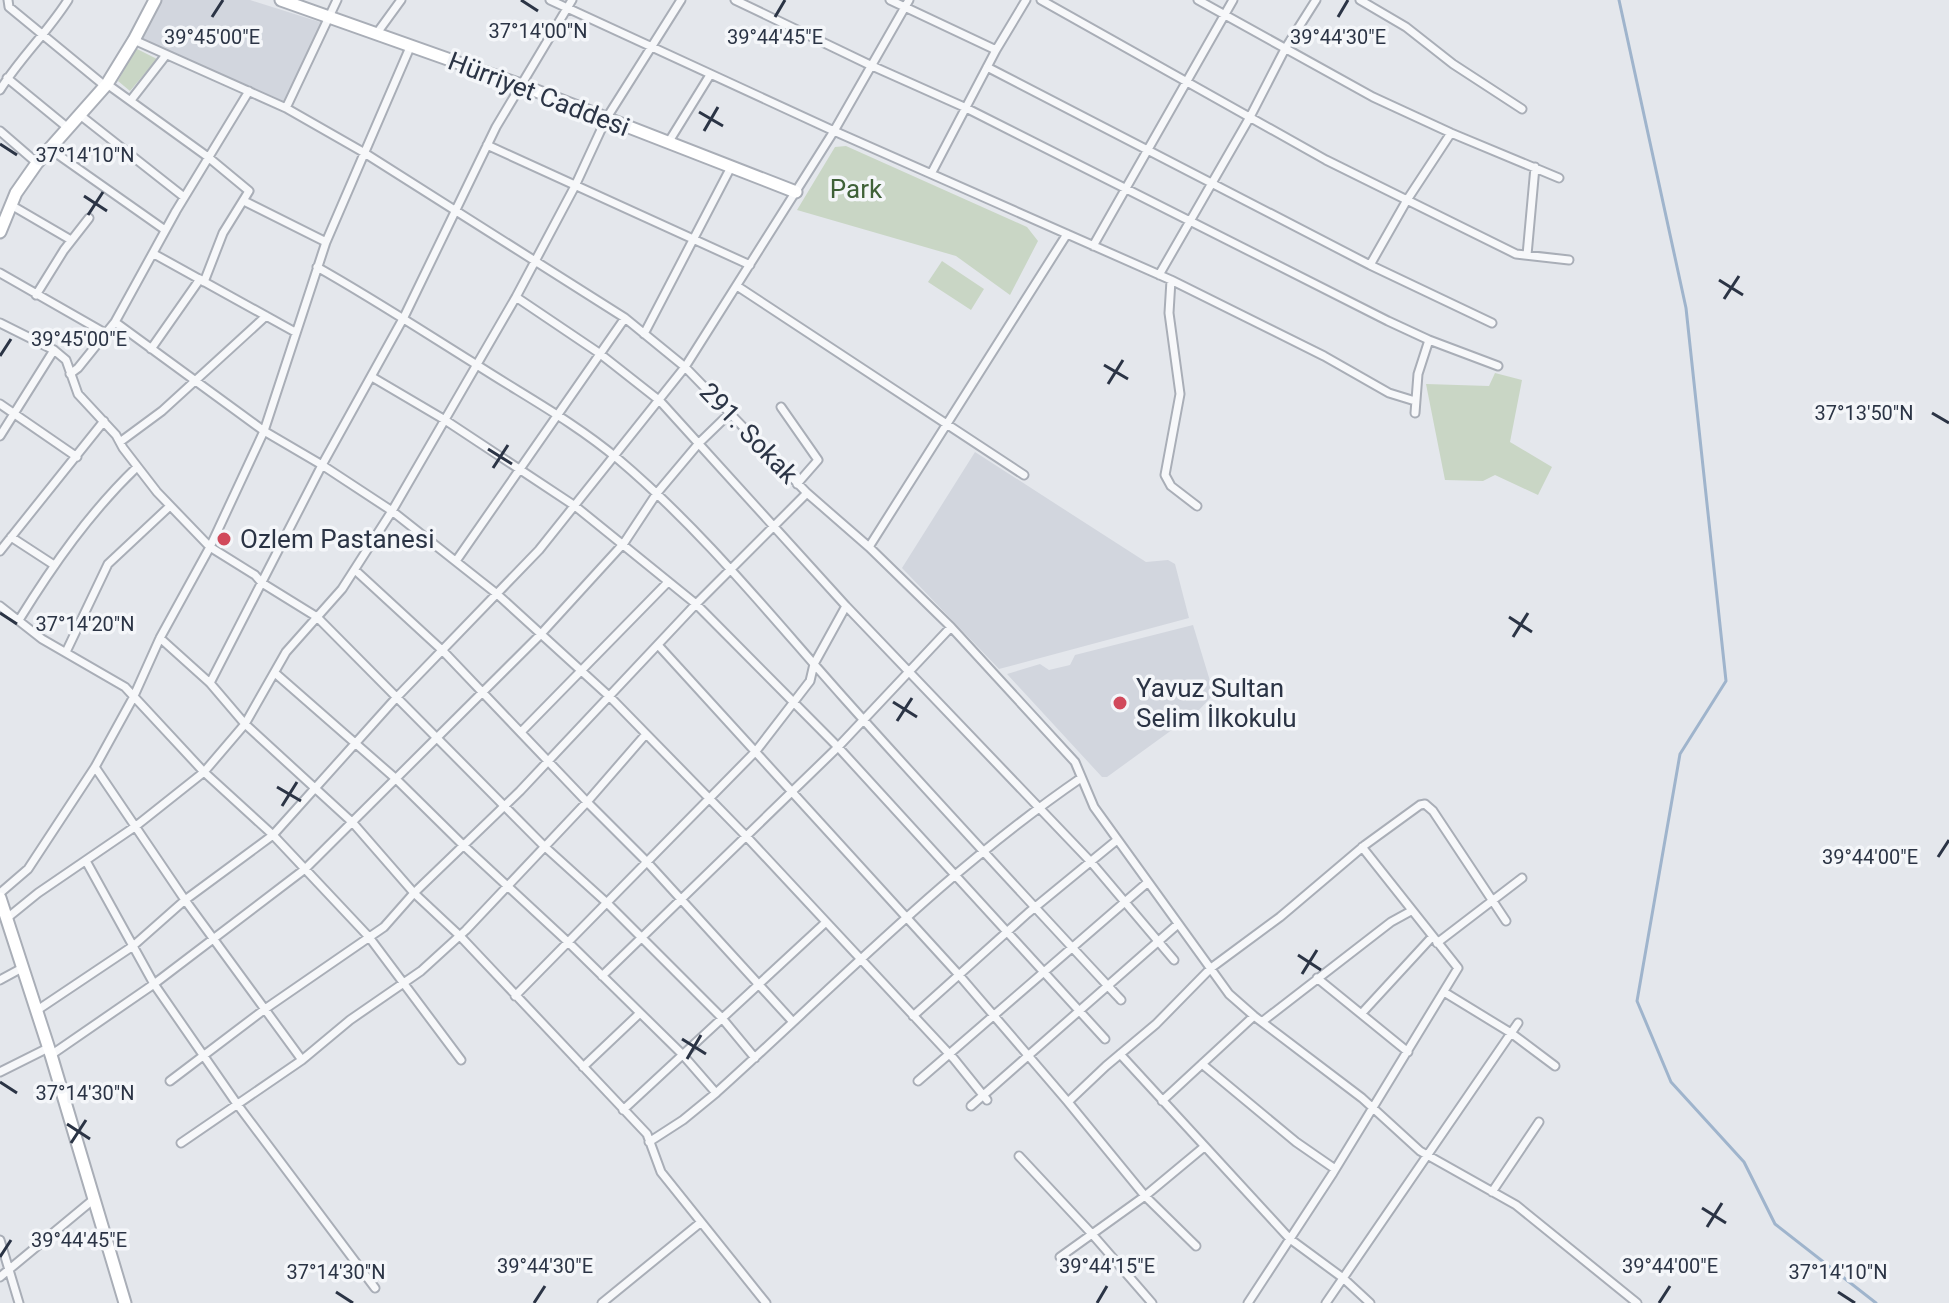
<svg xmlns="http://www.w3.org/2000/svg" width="1949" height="1303" font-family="Roboto,sans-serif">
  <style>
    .built { fill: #d2d6de }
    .green { fill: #c9d6c5 }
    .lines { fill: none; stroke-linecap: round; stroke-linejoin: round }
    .stream { stroke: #9fb4cc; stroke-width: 3 }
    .street-casing { stroke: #a9aeb7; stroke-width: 11 }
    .secondary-casing { stroke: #a9aeb7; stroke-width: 15 }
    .street { stroke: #f7f8fa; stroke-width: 7 }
    .secondary { stroke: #fff; stroke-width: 11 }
    .ticks { fill: none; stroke: #2b3445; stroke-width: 3 }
    .poi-dot { fill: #d1495b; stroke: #f4f6f9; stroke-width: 3 }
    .labels { text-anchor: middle; stroke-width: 7; stroke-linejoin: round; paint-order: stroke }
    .street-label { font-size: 26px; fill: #2b3445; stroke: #f4f6f9 }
    .park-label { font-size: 26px; fill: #3f6138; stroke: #f4f6f9 }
    .poi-label { font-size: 26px; fill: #2b3445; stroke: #f4f6f9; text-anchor: start }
    .ticks-label { font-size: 20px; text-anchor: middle; fill: #2b3445; stroke: #f4f6f9; stroke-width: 7; stroke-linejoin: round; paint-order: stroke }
  </style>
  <rect width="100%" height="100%" fill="#e4e7ec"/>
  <path class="built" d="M 160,0 L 250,0 L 323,23 L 286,103 L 139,41 Z
    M 975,452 L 1146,562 L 1168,560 L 1175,564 L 1189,618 L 999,669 L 902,568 Z
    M 1193,625 L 1214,694 L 1198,711 L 1107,777 L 1102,777 L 1007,674 L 1040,664 L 1049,670 L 1070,665 L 1075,655 Z"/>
  <path class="green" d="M 135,48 L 157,59 L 130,91 L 118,81 Z
    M 846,146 L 1027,227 L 1038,241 L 1010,295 L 956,256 L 797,210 L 835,147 Z
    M 942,261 L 984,289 L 971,310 L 928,282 Z
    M 1495,373 L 1522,380 L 1510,442 L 1552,467 L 1538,495 L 1495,475 L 1483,481 L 1445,480 L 1426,384 L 1489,386 Z"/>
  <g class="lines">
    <path class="stream" d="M 1619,0 L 1686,308 L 1726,681 L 1680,754 L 1637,1001 L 1671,1082 L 1744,1162 L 1775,1224 L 1876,1303"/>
    <defs>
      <path id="street" d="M 8,0 L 9,7 L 105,86
        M 550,0 L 834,131 L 1171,280 L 1324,356 L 1389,393 L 1415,401
        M 735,0 L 870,65 L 964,107 L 1388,321 L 1429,340 L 1498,366
        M 890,0 L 996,50
        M 1041,0 L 1326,160 L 1516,254 L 1569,260
        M 1198,0 L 1373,97 L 1451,133 L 1559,178
        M 1360,0 L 1406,27 L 1453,64 L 1522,109
        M 377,33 L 401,0
        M 134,40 L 286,108 L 363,152 L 625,318 L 685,367 L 807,493 L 869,547 L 951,627 L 1075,762 L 1094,807 L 1229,994 L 1254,1016 L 1362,1098 L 1420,1151 L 1516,1205 L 1637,1303
        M 987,67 L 1370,265 L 1492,323
        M 7,78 L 68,128
        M 107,84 L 208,157 L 249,191 L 223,233 L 204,282
        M 0,90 C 20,58 47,33 68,0
        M 131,100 L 166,55
        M 286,108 L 337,0
        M 80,115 L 184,197
        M 0,131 L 37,163
        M 668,143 L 710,75
        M 487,145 L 750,265
        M 50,149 L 165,230
        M 931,174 L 996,50 L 1026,0
        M 244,201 L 326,242
        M 11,205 L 71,240
        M 1093,246 L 1233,0
        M 154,254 L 295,332
        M 1527,255 L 1535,167
        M 1370,265 L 1407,200 L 1451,133
        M 317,267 C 372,298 424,332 477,365 C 525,396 574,422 618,459 C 702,530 770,615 843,697 C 934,799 1028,900 1121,1000
        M 0,273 L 105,333
        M 1159,275 L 1250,117 L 1285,49 L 1316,0
        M 1171,280 L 1169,313 L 1180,394 L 1165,475 L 1171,486 L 1197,506
        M 737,286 L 1024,475
        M 36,295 L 64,250 L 89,218
        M 516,297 L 599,353 L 660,401 L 846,606 L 1091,862 L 1174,960
        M 115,322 L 264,431 L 322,465 L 392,511 L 497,594 L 610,697 L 745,835 L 954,1059 L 987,1100
        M 0,323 L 54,350 L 66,360 L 78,394 L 116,435 L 123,448 L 157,492 L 210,547 L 255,575 L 262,583 L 317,617 L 544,846 L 607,903 L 721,1017 L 755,1058
        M 644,334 L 731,167
        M 151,349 L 200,279
        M 70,374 L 78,368 L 115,322 L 176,211 L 249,91
        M 372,377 L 445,420 L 575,506 L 696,604 L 838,747 L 1105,1039
        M 0,404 L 77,457
        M 781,407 L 818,460 L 797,484
        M 1415,413 L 1418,374 L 1429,340
        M 0,436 L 54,350
        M 120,442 L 162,411 L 266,316
        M 11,537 L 54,565
        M 869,547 L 1067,234
        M 0,551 L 104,421
        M 456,561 L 625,318
        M 355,570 L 443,651 L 587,802 L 647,862 L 793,1022
        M 0,606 L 42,639 L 125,687 L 204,772 L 273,835 L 369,937 L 461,1060
        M 19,620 C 53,565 90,512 137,467
        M 160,638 L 210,683 L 245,724 L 353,823 L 414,893 L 460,936 L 647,1134 L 661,1172 L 766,1303
        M 658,645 L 959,975 L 1068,1102 L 1145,1196 L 1196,1246
        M 66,652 L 108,564 L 170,506
        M 275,673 L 395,778 L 463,845 L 569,943 L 682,1054 L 716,1093
        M 210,683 L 322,465 L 404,317 L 496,127 L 572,0
        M 521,732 L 668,582
        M 95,767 L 185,900 L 302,1060
        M 86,861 L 154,984 L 237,1104 L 375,1288
        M 0,893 L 28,869 L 95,767 L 133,698 L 160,638 L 210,547 L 264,431 L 326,242 L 411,45
        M 6,919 L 38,893 L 136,826 L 204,772 L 245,724 L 286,652 L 342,589 L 392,511 L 516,297 L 575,186 L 606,119 L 681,0
        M 1437,943 L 1522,878
        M 602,976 L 838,747 L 951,627
        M 1317,978 L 1408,1052
        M 0,980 L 22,968
        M 1444,992 L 1511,1033 L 1555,1066
        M 515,996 L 756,751 L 810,681 L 814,664 L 846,606
        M 36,1011 L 133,946 L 185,900 L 273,835 L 396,698 L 539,550 L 685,367 L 834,131 L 909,0
        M 1362,1013 L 1432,937
        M 913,1016 L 1028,913 L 1117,840
        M 1263,1021 L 1391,922 L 1411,911
        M 1120,1054 L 1290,1239 L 1343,1278 L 1370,1303
        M 51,1055 L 154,984 L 305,869 L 540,635 L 624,543 L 657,493 L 699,443 L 729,414
        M 1202,1064 L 1296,1142 L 1335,1169
        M 583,1067 L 640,1013
        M 0,1072 L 48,1048
        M 170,1081 L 265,1009 L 384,927 L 414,893 L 520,791 L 696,604 L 807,493
        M 918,1081 L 1148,882
        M 1162,1101 L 1254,1016
        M 1068,1102 L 1106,1066 L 1156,1024 L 1211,968 L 1280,917 L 1365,845 L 1420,805 L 1425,804 L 1433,811 L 1506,921
        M 971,1106 L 1178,924
        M 623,1110 L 825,923
        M 649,1142 L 683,1120 L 716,1093 C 836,985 948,869 1081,778
        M 181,1143 L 302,1060 L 350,1020 L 421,971 L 466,930 L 587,802 L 646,734
        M 1019,1156 L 1092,1234 L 1152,1303
        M 1492,1192 L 1539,1122
        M 0,1240 L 19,1303
        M 1060,1257 L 1145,1196 L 1204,1147
        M 0,1277 L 94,1199
        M 602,1303 L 700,1223
        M 1248,1303 L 1333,1173 L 1458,968 L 1362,847
        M 1326,1303 L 1518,1023"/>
      <path id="secondary" d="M 281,0 L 521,85 L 796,192
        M 0,232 L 16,193 L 37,163 L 107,84 L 134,40 L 155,0
        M 0,898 L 51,1055 L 125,1303"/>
    </defs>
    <use href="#street" class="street-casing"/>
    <use href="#secondary" class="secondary-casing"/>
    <use href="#street" class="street"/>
    <use href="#secondary" class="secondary"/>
  </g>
  <path class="ticks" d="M 521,0 L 538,11M 212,17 L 223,0M 775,17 L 785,0M 1338,17 L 1348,0M 699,112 L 723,126M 704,131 L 718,107M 0,144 L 17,155M 84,196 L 107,211M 88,215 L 103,192M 1719,280 L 1743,295M 1724,299 L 1739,276M 0,356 L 11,339M 1104,365 L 1128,379M 1108,384 L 1123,360M 1932,413 L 1949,423M 488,449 L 512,464M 493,468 L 508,445M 0,613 L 17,624M 1509,617 L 1532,632M 1513,637 L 1528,613M 893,702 L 917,717M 897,721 L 912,698M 277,787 L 301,801M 282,806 L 297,782M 1938,857 L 1949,840M 1298,955 L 1321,970M 1302,974 L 1317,950M 682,1039 L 706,1054M 687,1059 L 701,1035M 0,1082 L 17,1093M 67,1124 L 90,1139M 71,1143 L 86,1120M 1702,1208 L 1726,1223M 1707,1227 L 1722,1203M 0,1257 L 11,1240M 336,1292 L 353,1303M 1838,1292 L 1855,1303M 534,1303 L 545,1286M 1097,1303 L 1107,1286M 1659,1303 L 1670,1286"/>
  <g class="poi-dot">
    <circle cx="224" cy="539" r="8"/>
    <circle cx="1120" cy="703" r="8"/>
  </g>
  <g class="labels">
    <g class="street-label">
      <text transform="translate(539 94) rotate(21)" y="9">Hürriyet Caddesi</text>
      <text transform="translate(749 433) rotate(46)" y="9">291. Sokak</text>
    </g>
    <g class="park-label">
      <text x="856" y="198">Park</text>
    </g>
    <g class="poi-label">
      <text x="240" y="548">Ozlem Pastanesi</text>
      <text x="1136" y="697">Yavuz Sultan<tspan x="1136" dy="30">Selim İlkokulu</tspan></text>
    </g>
  </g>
  <g class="ticks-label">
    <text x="538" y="38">37°14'00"N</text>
    <text x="212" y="44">39°45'00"E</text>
    <text x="775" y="44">39°44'45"E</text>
    <text x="1338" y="44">39°44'30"E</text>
    <text x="85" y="162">37°14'10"N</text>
    <text x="79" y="346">39°45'00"E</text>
    <text x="1864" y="420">37°13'50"N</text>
    <text x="85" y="631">37°14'20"N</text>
    <text x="1870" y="864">39°44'00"E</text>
    <text x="85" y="1100">37°14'30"N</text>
    <text x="79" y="1247">39°44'45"E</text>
    <text x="545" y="1273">39°44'30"E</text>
    <text x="1107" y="1273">39°44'15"E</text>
    <text x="1670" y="1273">39°44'00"E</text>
    <text x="336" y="1279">37°14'30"N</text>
    <text x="1838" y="1279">37°14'10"N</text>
  </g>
</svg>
